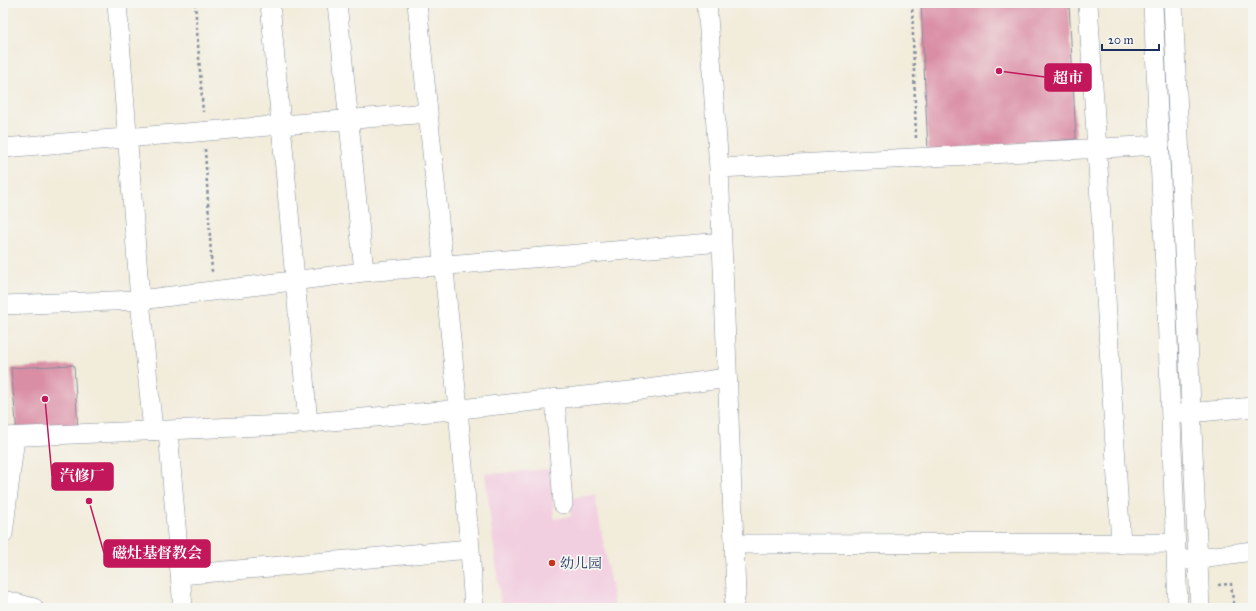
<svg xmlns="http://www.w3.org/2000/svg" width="1256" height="611" font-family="'IM FELL Great Primer','Noto Serif SC',serif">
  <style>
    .built { fill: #f2cfe0 }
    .building { fill: #da8ea5 }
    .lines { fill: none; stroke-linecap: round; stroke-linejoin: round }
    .street-casing { stroke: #868e9c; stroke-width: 20 }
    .path { stroke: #868e9c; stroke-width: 2.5; stroke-dasharray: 3 3; stroke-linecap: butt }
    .street { stroke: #fff; stroke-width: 19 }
    .poi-dot { fill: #c8321e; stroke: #f6f6f2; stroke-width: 1.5 }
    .labels { text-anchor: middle; stroke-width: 3.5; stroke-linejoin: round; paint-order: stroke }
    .poi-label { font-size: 14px; fill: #1b2f5e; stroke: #f6f6f2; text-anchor: start }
    .leader { fill: none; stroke: #c2185b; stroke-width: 1.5 }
    .callout-dot { fill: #c2185b; stroke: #f6f6f2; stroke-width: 1.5 }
    .callout { fill: #c2185b; stroke: #c2185b; stroke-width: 1.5 }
    .callout-label { font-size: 15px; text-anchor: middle; font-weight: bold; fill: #fff }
  </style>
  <rect width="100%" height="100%" fill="#f6f6f2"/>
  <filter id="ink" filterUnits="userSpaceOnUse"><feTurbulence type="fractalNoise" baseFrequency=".025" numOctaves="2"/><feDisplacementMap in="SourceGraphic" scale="8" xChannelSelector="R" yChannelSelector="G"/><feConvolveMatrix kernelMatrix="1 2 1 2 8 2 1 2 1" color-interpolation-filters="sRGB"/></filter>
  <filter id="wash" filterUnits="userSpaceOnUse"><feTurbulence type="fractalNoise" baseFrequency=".012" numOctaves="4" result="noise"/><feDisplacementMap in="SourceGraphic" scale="16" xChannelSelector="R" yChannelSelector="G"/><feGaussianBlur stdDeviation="0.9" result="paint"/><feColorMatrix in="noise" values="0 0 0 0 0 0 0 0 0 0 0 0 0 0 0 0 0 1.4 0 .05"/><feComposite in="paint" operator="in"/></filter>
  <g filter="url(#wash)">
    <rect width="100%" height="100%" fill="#f2ecdb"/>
    <path class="built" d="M 551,469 L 554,519 L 571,516 L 570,498 L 595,495 L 615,608 L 501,608 L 485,474 Z"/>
    <g id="blocks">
      <path class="building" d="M 921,3 L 1069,3 L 1076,139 L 928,151 Z
        M 74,365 L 78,429 L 17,433 L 11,368 Z"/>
    </g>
  </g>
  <g filter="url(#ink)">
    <use href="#blocks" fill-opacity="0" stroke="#868e9c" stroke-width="1"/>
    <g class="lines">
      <defs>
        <path id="street" d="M 117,3 L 140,300 L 153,431
          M 270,3 L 308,423
          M 337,3 L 364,272
          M 707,3 L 719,168 L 736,593 L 733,608
          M 1088,3 L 1121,544
          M 1153,3 L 1167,312 L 1178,608
          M 1173,3 L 1200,608
          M 3,148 L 428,113
          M 719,168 L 1160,145
          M 3,305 L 140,300 L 364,272 L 722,242
          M 555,398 L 563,504
          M 1178,414 L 1253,407
          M 168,431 L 183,608
          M 3,437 L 287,425 L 441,411 L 640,390 L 727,378
          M 3,534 L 15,437
          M 734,544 L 1176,543
          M 470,549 L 474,608
          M 1185,560 L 1253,551
          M 181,575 L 470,549 L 458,409 L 417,3
          M 3,600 L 34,608"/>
      </defs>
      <use href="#street" class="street-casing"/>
      <path class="path" d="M 195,3 L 203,112
        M 912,3 L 916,138
        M 205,149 L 212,272
        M 1218,585 L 1231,584 L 1234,608"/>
      <use href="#street" class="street"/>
    </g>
  </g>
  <circle class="poi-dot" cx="552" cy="563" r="4"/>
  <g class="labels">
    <g class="poi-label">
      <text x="560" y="568">幼儿园</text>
    </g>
  </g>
  <path class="leader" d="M999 71L1045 77M45 399L52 476M89 501L104 553"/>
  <g class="callout-dot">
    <circle cx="999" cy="71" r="4"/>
    <circle cx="45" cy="399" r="4"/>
    <circle cx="89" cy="501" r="4"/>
  </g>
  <g class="callout">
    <rect x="1045" y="64" width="46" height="27" rx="4"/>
    <rect x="52" y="463" width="61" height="27" rx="4"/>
    <rect x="104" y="540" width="106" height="27" rx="4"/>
  </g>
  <g class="callout-label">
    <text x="1068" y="83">超市</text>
    <text x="82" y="481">汽修厂</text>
    <text x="157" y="558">磁灶基督教会</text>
  </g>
  <rect width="1256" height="611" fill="none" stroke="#f6f6f2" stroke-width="16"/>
  <path d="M1102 44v6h57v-6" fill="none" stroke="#1b2f5e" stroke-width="2"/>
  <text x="1108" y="44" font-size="12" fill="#1b2f5e" stroke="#f6f6f2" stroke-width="3" paint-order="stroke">20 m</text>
</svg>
